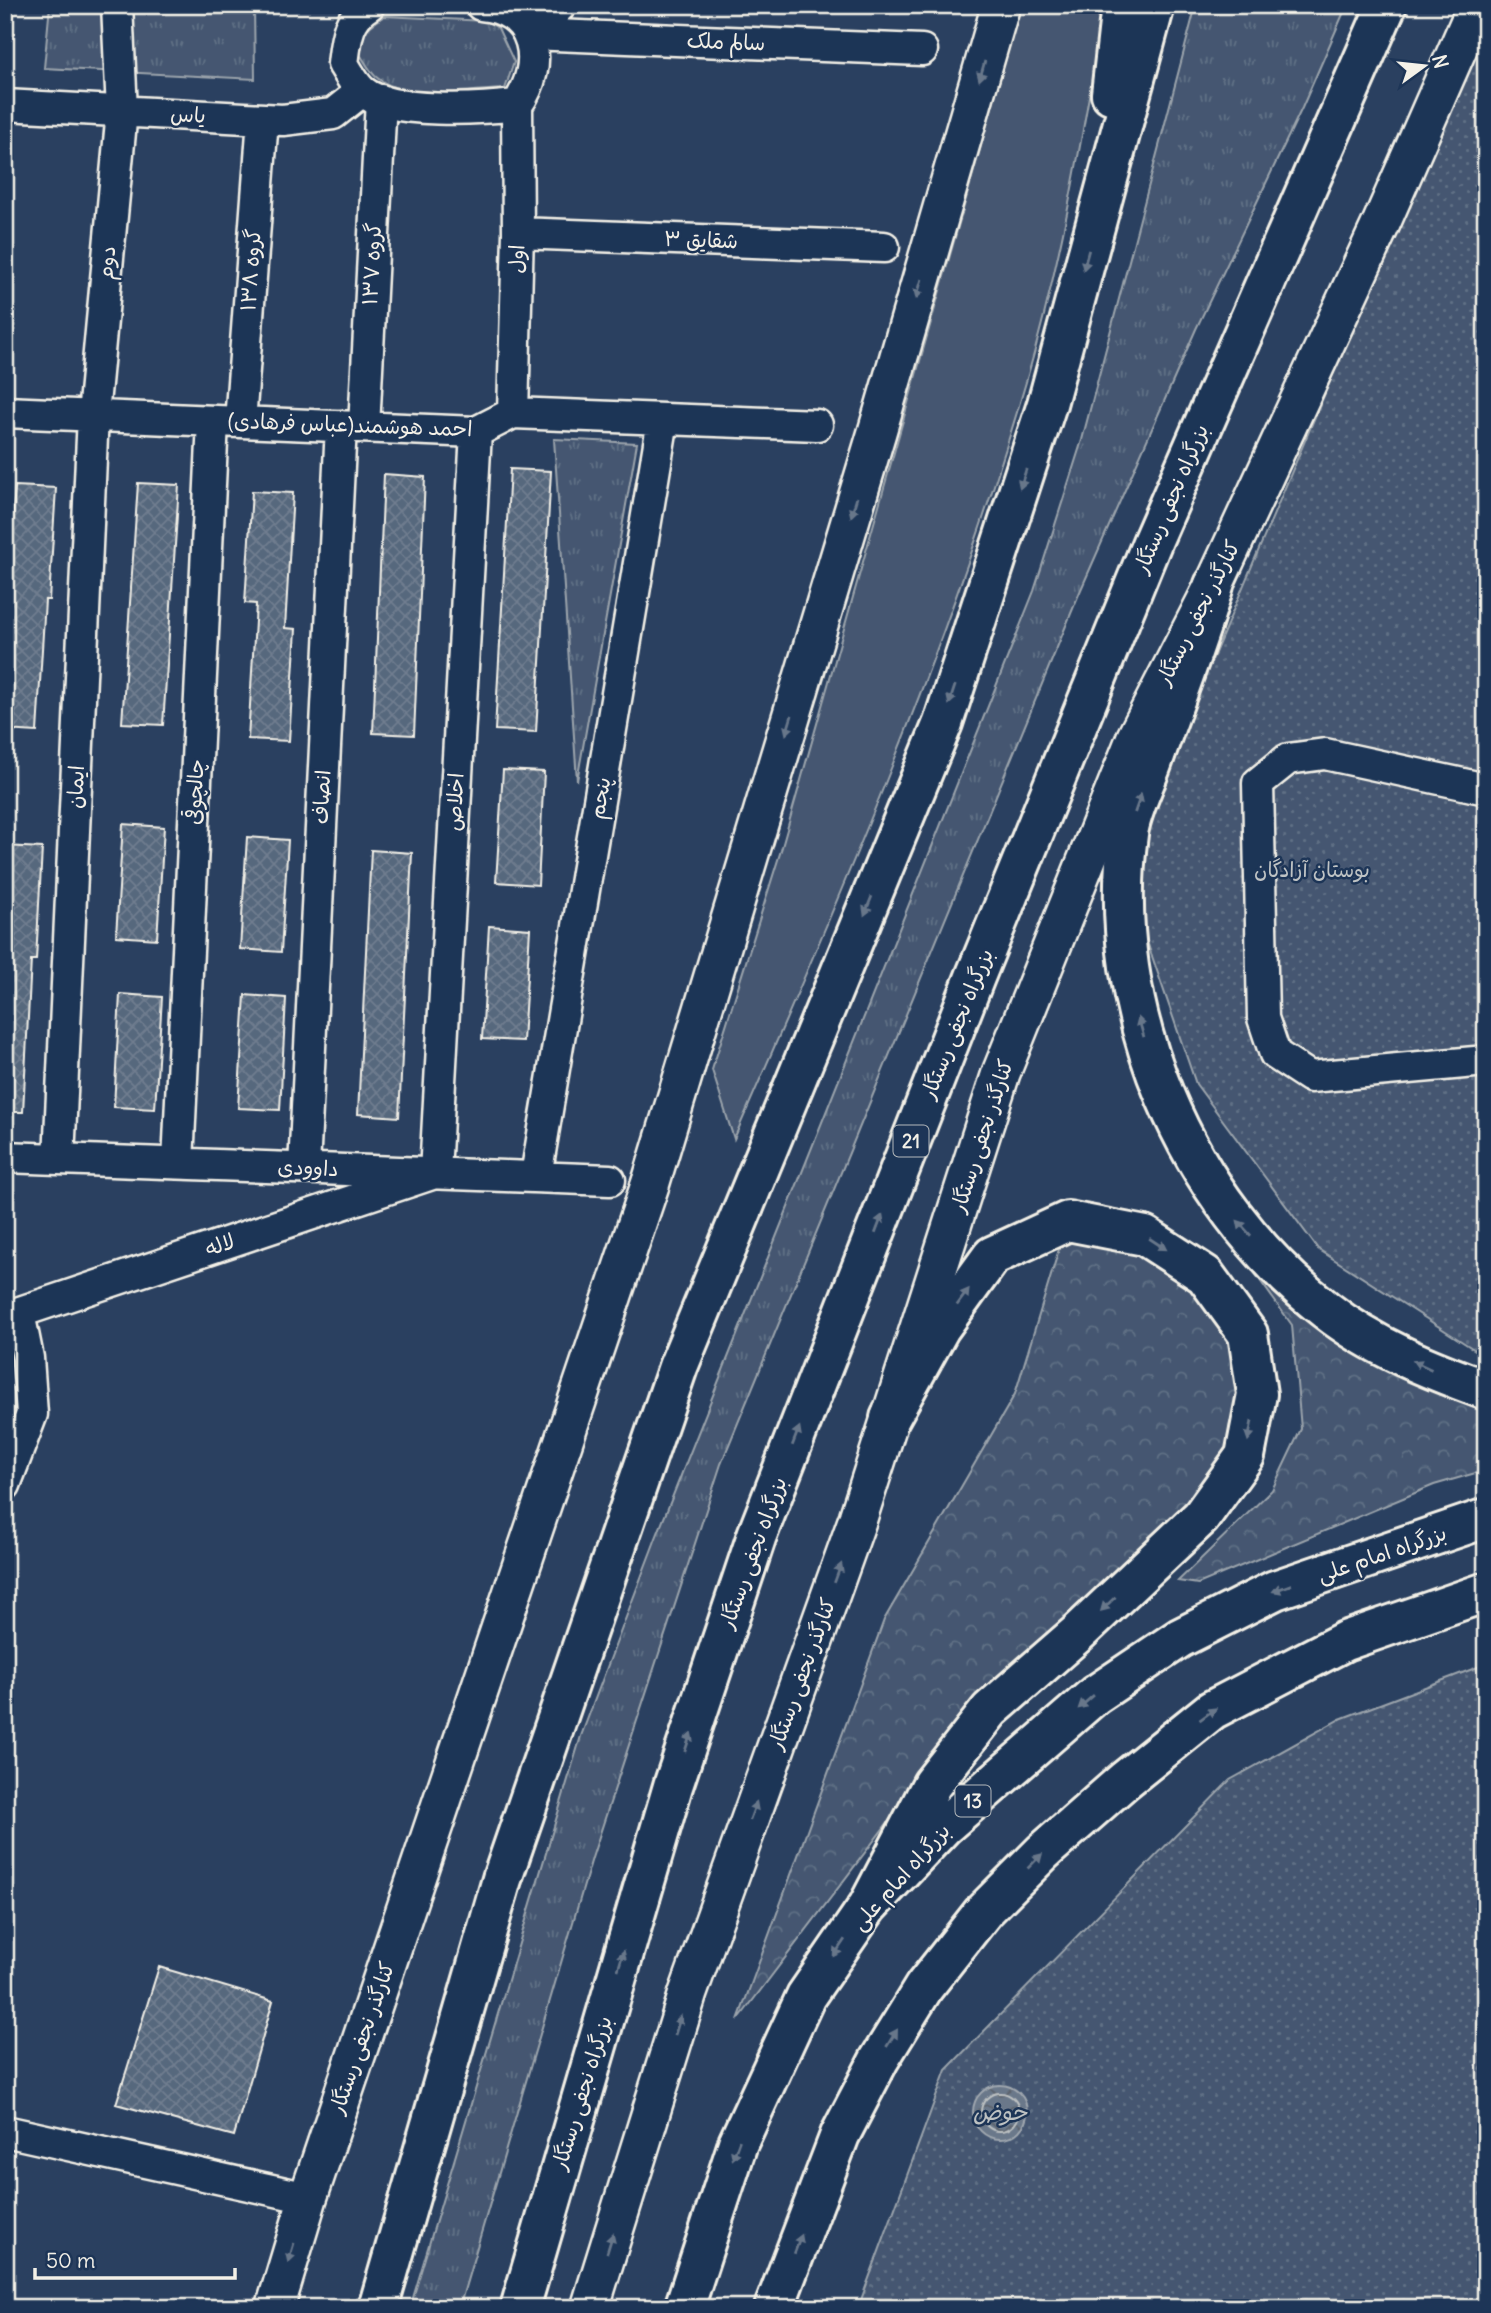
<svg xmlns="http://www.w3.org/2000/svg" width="1491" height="2313" font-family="Delius,'Playpen Sans Arabic',sans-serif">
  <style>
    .grass { fill: url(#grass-tufts); stroke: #9ca4ac; stroke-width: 2 }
    .forest { fill: url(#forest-crowns); stroke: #9ca4ac; stroke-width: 2 }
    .park { fill: url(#park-dots); stroke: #9ca4ac; stroke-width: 2 }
    .garden { fill: #445771; stroke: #9ca4ac; stroke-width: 2 }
    .water { fill: url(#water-waves); stroke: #a1a8b0; stroke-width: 2 }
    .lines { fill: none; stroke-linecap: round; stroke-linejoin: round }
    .shore { stroke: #bdc1c2; stroke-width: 2 }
    .building { fill: url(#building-cross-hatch); stroke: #f4f1e8; stroke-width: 2 }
    .minor-casing { stroke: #f4f1e8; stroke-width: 35 }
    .major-casing { stroke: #f4f1e8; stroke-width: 42 }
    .highway-casing { stroke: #f4f1e8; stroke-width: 44 }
    .minor { stroke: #1d3557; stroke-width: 30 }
    .major { stroke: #1d3557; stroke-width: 37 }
    .highway { stroke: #1d3557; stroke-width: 38 }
    .oneway { fill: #68778a }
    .labels { text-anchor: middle; stroke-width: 5; stroke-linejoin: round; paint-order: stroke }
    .shield { fill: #1d3557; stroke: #b4b9bc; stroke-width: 2 }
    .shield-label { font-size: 19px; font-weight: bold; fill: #f4f1e8 }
    .street-label { font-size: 21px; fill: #f4f1e8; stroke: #1d3557 }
    .park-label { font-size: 21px; fill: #bfc3c4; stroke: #1d3557 }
    .water-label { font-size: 23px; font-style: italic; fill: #bdc1c2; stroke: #1d3557 }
  </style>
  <defs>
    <pattern id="grass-tufts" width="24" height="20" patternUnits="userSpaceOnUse" patternTransform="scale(1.75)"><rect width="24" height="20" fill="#445771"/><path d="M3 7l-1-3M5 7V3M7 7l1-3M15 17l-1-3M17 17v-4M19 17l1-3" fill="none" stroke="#607085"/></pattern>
    <pattern id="forest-crowns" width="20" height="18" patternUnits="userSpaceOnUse" patternTransform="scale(1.75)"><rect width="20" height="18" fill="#445771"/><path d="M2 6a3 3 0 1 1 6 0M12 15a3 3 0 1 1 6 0" fill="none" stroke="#607085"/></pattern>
    <pattern id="park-dots" width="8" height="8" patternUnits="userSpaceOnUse" patternTransform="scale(1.75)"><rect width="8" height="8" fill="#445771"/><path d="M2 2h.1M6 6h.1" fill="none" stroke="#607085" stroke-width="1.8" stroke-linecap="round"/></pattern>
    <pattern id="water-waves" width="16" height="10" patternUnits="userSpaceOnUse" patternTransform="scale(1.75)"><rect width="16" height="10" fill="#6a788a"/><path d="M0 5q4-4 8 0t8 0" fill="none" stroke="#5b626b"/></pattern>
    <pattern id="building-cross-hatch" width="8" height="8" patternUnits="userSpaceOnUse" patternTransform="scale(1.75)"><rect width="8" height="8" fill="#56677d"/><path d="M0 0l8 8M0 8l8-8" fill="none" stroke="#6f7d8f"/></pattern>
  </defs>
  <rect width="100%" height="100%" fill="#2a4060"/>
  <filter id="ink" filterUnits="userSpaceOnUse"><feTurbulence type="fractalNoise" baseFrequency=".0143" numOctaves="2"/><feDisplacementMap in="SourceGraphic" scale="14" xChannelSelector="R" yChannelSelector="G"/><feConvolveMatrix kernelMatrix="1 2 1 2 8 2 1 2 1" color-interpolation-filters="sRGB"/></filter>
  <g filter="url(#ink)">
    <path class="grass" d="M 50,5 L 254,5 L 255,79 L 44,68 Z
      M 1196,5 L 1347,5 L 1302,108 L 1196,329 L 1079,594 L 721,1464 L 592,1858 L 459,2308 L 410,2308 L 581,1736 L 656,1538 L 1034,591 L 1082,440 Z
      M 384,16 L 486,21 L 498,28 L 514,62 L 505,89 C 469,90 403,102 375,76 C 369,70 364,60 359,53 L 364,31 Z
      M 554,439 L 637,443 L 577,781 Z"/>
    <path class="forest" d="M 1063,1236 L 1145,1256 L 1206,1292 L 1246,1354 L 1247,1418 L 1182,1513 L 989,1689 L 738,2020 L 884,1620 L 1015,1394 Z
      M 1249,1265 L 1267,1269 L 1486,1403 L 1486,1470 L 1434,1485 L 1198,1584 L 1178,1581 L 1272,1490 L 1301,1429 L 1292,1325 Z"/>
    <path class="park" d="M 1486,13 L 1486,1357 L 1318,1249 L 1196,1084 L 1143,930 L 1135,842 Z
      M 1486,1664 L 1486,2308 L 858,2308 L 946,2070 L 1230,1780 L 1340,1719 Z"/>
    <path class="garden" d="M 1021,5 L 1105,5 C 1083,131 1062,259 1026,382 C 950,642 843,891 734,1139 L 712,1070 L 782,847 Z"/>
    <path class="water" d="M973 2112a27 27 0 1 1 54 0a27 27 0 1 1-54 0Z"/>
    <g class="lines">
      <path class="shore" d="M981 2112a19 19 0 1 1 38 0a19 19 0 1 1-38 0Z"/>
    </g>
    <path class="building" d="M 510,469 L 551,471 L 536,732 L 495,730 Z
      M 384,474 L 425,477 L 414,735 L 373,733 Z
      M 138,483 L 179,485 L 163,725 L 122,723 Z
      M 15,486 L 56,488 L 49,600 L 45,600 L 37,732 L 5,730 L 5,617 Z
      M 252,491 L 293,493 L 285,628 L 296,629 L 289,741 L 248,739 L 256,604 L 245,603 Z
      M 503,770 L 544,772 L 538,885 L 496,882 Z
      M 123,824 L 164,827 L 157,939 L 116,936 Z
      M 247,837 L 288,840 L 281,952 L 240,949 Z
      M 5,846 L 42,848 L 36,960 L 31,960 L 23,1112 L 5,1112 Z
      M 371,850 L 412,853 L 399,1117 L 358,1114 Z
      M 489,926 L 530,929 L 523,1041 L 482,1039 Z
      M 120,994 L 162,997 L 155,1109 L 114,1107 Z
      M 245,995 L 286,998 L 280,1110 L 238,1108 Z
      M 159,1967 L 273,2001 L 234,2136 L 116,2104 Z"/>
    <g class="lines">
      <defs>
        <path id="minor" d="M 369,5 C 347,18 346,40 343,64 C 349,73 354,84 362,91 C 390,115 482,109 517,105 C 546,64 537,10 481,5
          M 530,34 L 922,50
          M 530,34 L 561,5
          M 5,105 L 283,120 L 333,114 L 362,91
          M 518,233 L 884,247
          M 5,412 L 476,432 L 513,413 L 817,425
          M 513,413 L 518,233 L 517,105
          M 240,422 L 263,119
          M 364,427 L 381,100
          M 1486,789 L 1325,754 L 1288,759 L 1258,783 L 1263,1018 L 1275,1054 L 1310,1077 L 1486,1061
          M 5,1157 L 610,1180
          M 59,1159 L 93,415 L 122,111 L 117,5
          M 178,1163 L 213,421
          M 304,1168 L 341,426
          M 536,1176 L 663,420
          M 5,1317 L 435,1173 L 476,432
          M 5,1485 L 32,1414 L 28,1358 L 19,1313
          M 5,2131 L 308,2198"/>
        <path id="major" d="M 275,2308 L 308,2198 L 651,1182 L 877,432 L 1001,5
          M 590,2308 L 688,1993 L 858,1518 L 1001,1073 L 1136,737 L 1214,585 L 1380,226 L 1477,5"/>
        <path id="highway" d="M 1111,94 L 1121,5
          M 1214,585 C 1196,646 1173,704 1152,764 C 1144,786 1131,811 1128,834 C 1104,1011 1186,1201 1326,1310 C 1373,1347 1431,1370 1486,1390
          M 868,1906 L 932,1784 L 990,1710 L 1077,1634 L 1201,1517 L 1245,1456 L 1257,1394 L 1248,1334 L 1205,1275 L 1145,1236 L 1068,1221 L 992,1256 L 940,1328 L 890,1418
          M 378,2308 L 502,1879 L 678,1367 L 943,723 L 1047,404 L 1155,5
          M 520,2308 L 673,1786 L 757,1535 L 975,977 L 1153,540 L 1387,5
          M 684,2308 L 738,2143 L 806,1996 L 868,1906 L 943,1827 L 1095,1695 L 1180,1638 L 1275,1590 L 1486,1518
          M 774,2308 L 840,2135 L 879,2060 L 924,1987 L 984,1911 L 1043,1852 L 1125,1780 L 1212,1710 L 1345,1641 L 1486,1592"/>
      </defs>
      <use href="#minor" class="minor-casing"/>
      <use href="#major" class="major-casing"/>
      <use href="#highway" class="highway-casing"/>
      <use href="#minor" class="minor"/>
      <use href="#major" class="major"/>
      <use href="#highway" class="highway"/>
    </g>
    <defs><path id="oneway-solid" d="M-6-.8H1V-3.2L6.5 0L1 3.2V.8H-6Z" transform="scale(1.75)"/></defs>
    <g class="oneway">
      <use href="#oneway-solid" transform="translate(982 71) rotate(106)"/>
      <use href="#oneway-solid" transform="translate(1086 260) rotate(105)"/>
      <use href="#oneway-solid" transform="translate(919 289) rotate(106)"/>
      <use href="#oneway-solid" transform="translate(1023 479) rotate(108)"/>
      <use href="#oneway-solid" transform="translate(854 507) rotate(107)"/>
      <use href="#oneway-solid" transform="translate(952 695) rotate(108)"/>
      <use href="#oneway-solid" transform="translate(789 725) rotate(107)"/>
      <use href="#oneway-solid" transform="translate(1138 803) rotate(-71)"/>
      <use href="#oneway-solid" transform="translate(868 906) rotate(112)"/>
      <use href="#oneway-solid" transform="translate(1141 1027) rotate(-106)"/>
      <use href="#oneway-solid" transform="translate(879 1224) rotate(-69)"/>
      <use href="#oneway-solid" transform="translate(1244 1228) rotate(-132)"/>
      <use href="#oneway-solid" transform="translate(1158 1244) rotate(33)"/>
      <use href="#oneway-solid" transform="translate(963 1297) rotate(-54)"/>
      <use href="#oneway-solid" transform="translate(1422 1365) rotate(-155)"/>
      <use href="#oneway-solid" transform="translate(1250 1431) rotate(101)"/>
      <use href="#oneway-solid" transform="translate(796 1436) rotate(-69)"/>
      <use href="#oneway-solid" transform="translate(838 1573) rotate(-70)"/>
      <use href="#oneway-solid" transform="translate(1282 1588) rotate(160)"/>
      <use href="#oneway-solid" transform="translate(1108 1604) rotate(136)"/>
      <use href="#oneway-solid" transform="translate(1086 1702) rotate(139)"/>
      <use href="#oneway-solid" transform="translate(1208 1714) rotate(-36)"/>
      <use href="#oneway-solid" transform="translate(688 1742) rotate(-72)"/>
      <use href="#oneway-solid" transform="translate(753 1811) rotate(-70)"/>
      <use href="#oneway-solid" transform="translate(1035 1861) rotate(-45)"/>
      <use href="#oneway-solid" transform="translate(839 1948) rotate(124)"/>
      <use href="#oneway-solid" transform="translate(621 1960) rotate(-73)"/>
      <use href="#oneway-solid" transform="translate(678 2025) rotate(-73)"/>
      <use href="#oneway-solid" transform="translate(892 2038) rotate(-58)"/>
      <use href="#oneway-solid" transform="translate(736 2150) rotate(110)"/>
      <use href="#oneway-solid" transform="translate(610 2243) rotate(-73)"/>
      <use href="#oneway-solid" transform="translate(798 2244) rotate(-69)"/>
      <use href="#oneway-solid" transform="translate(291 2253) rotate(107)"/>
    </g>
  </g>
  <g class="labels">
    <g class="shield">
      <rect x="893.5" y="1125.5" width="35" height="31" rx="5"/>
      <rect x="955.5" y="1785.5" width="35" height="31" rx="5"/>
    </g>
    <g class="shield-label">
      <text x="911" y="1148">21</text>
      <text x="973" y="1808">13</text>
    </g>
    <g class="street-label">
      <text transform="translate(726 42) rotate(2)" y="7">سالم ملک</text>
      <text transform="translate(188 115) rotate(3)" y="7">یاس</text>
      <text transform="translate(701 240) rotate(2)" y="7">شقایق ۳</text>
      <text transform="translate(517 259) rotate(-88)" y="7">اول</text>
      <text transform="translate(107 263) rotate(-85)" y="7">دوم</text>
      <text transform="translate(372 264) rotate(-87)" y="7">گروه ۱۳۷</text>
      <text transform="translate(251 270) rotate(-86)" y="7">گروه ۱۳۸</text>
      <text transform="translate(350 425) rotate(2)" y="7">احمد هوشمند(عباس فرهادی)</text>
      <text transform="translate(1171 499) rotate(-67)" y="7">بزرگراه نجفی رستگار</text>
      <text transform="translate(1198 613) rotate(-63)" y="7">کنارگذر نجفی رستگار</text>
      <text transform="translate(76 787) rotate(-87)" y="7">ایمان</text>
      <text transform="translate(195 792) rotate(-87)" y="7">چالچوقی</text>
      <text transform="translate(322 797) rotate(-87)" y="7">انصاف</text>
      <text transform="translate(600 798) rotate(-80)" y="7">پنجم</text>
      <text transform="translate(455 802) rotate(-87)" y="7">اخلاص</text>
      <text transform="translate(957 1024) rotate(-68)" y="7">بزرگراه نجفی رستگار</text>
      <text transform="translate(982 1136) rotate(-72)" y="7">کنارگذر نجفی رستگار</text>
      <text transform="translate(308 1168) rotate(2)" y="7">داوودی</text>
      <text transform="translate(220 1245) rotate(-19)" y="7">لاله</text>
      <text transform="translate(753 1553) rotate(-70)" y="7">بزرگراه نجفی رستگار</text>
      <text transform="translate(1382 1554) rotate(-19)" y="7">بزرگراه امام علی</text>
      <text transform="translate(802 1674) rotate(-70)" y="7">کنارگذر نجفی رستگار</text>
      <text transform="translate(901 1877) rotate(-48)" y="7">بزرگراه امام علی</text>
      <text transform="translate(362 2038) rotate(-71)" y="7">کنارگذر نجفی رستگار</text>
      <text transform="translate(582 2093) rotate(-73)" y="7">بزرگراه نجفی رستگار</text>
    </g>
    <g class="park-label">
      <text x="1312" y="877">بوستان آزادگان</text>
    </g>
    <g class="water-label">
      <text x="1000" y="2120">حوض</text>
    </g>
  </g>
  <rect width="1491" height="2313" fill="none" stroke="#1d3557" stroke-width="28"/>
  <rect x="14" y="14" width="1463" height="2285" fill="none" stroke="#f4f1e8" stroke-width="2.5" filter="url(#ink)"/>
  <g transform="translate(1424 66) rotate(75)" stroke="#1d3557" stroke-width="5" paint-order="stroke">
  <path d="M0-5L12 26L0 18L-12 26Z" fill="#f4f1e8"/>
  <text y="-10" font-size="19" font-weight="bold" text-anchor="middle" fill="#f4f1e8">N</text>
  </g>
  <path d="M35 2268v10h200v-10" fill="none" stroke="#f4f1e8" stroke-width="3.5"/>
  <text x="46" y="2268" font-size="21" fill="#f4f1e8" stroke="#1d3557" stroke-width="5" paint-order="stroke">50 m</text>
</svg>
